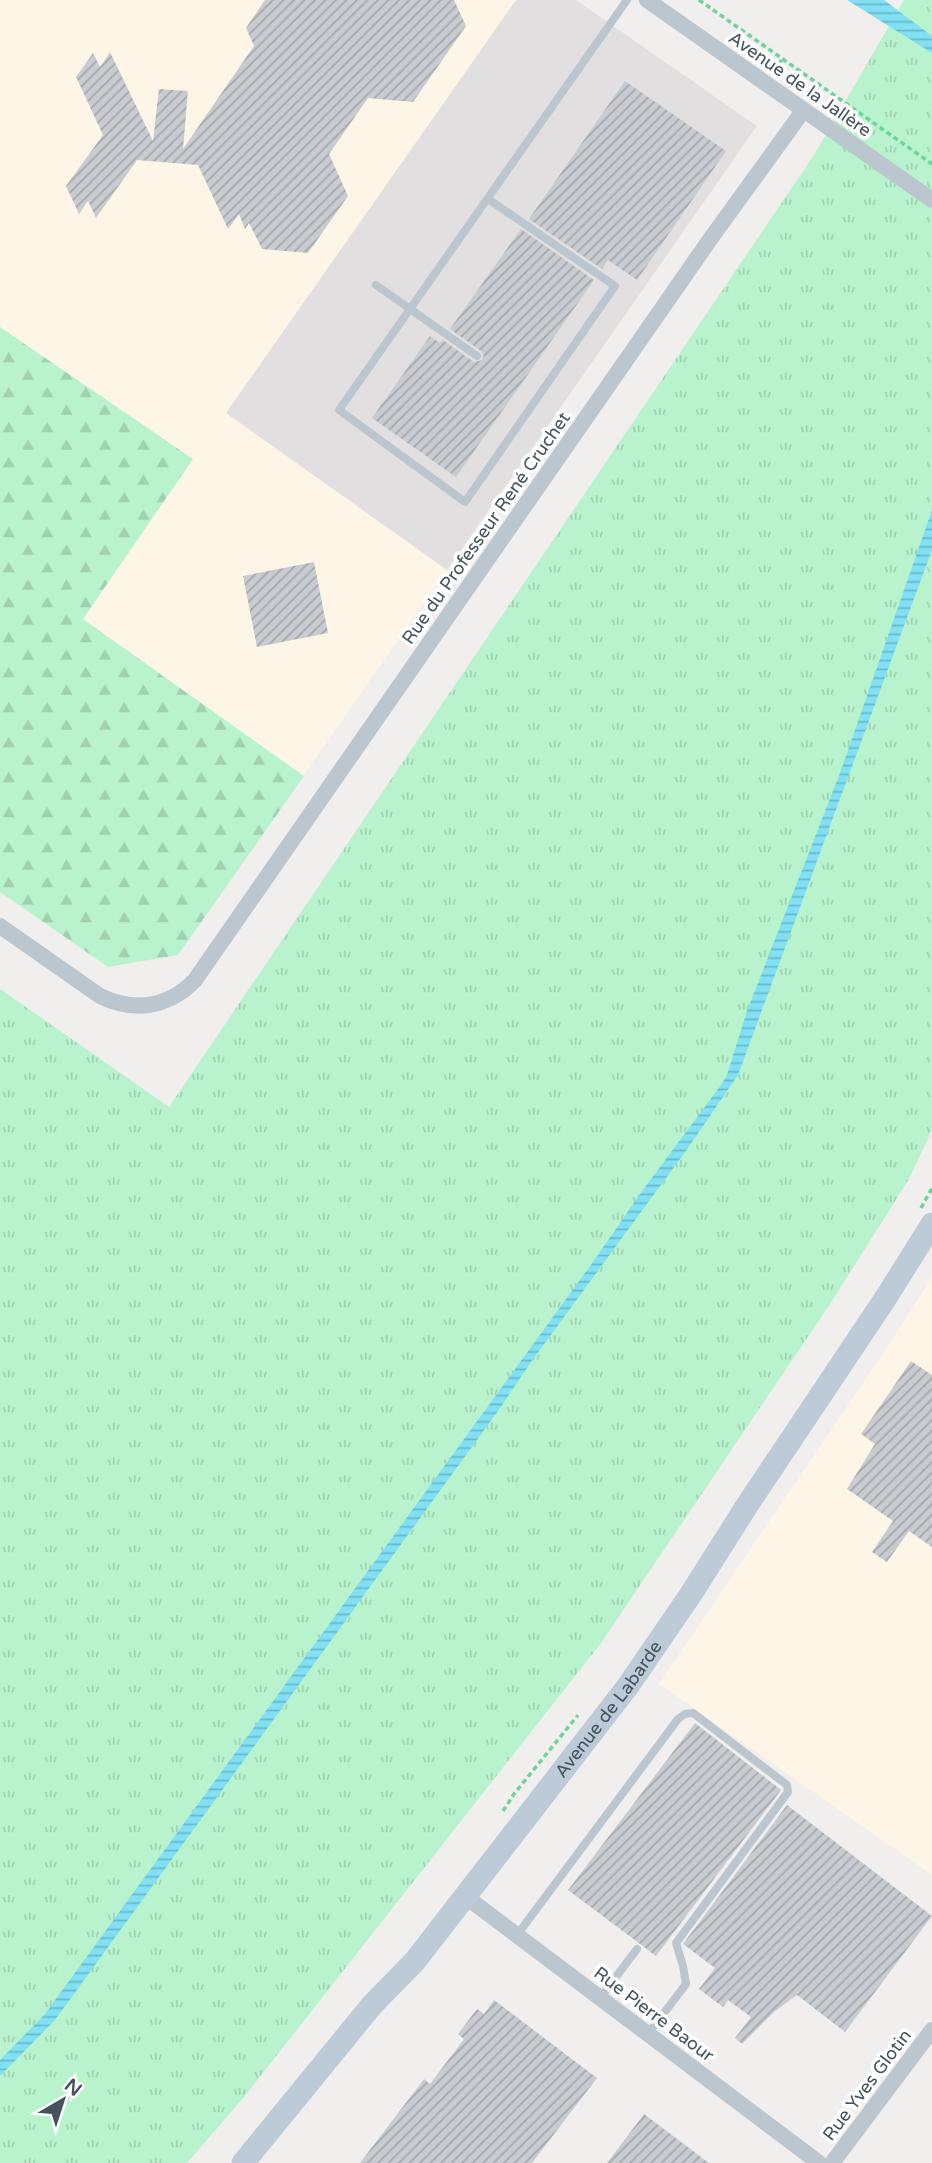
<svg xmlns="http://www.w3.org/2000/svg" width="932" height="2163" font-family="'Varela Round',sans-serif">
  <style>
    .commercial { fill: #fdf6e6 }
    .education { fill: #e2dfe0 }
    .grass { fill: url(#grass-tufts) }
    .forest { fill: url(#forest-firs) }
    .water { fill: url(#water-rules) }
    .building { fill: url(#building-hatch) }
    .lines { fill: none; stroke-linecap: round; stroke-linejoin: round }
    .path { stroke: #6dd49e; stroke-width: 3.5; stroke-dasharray: 5 3.5; stroke-linecap: butt }
    .service { stroke: #bbc6cf; stroke-width: 8 }
    .minor { stroke: #bbc6cf; stroke-width: 16 }
    .secondary { stroke: #bdcad7; stroke-width: 23 }
    .labels { text-anchor: middle; stroke-width: 7; stroke-linejoin: round; paint-order: stroke }
    .street-label { font-size: 18px; fill: #45535d; stroke: #fff }
  </style>
  <defs>
    <pattern id="grass-tufts" width="24" height="20" patternUnits="userSpaceOnUse" patternTransform="scale(1.75)"><rect width="24" height="20" fill="#b8f3cd"/><path d="M3 7l-1-3M5 7V3M7 7l1-3M15 17l-1-3M17 17v-4M19 17l1-3" fill="none" stroke="#a0d2b2"/></pattern>
    <pattern id="forest-firs" width="22" height="20" patternUnits="userSpaceOnUse" patternTransform="scale(1.75)"><rect width="22" height="20" fill="#b8f3cd"/><path d="M5 1l3.5 6h-7zM16 11l3.5 6h-7z" fill="#a0d2b2"/></pattern>
    <pattern id="water-rules" width="6" height="5" patternUnits="userSpaceOnUse" patternTransform="scale(1.75)"><rect width="6" height="5" fill="#81e0f4"/><path d="M0 2.5h6" fill="none" stroke="#6bb8c9"/></pattern>
    <pattern id="building-hatch" width="6" height="6" patternUnits="userSpaceOnUse" patternTransform="scale(1.75)"><rect width="6" height="6" fill="#c8ccd1"/><path d="M-1 1l2-2M0 6l6-6M5 7l2-2" fill="none" stroke="#a4a8ad"/></pattern>
  </defs>
  <rect width="100%" height="100%" fill="#f1eeee"/>
  <path class="commercial" d="M 0,0 L 576,0 L 757,126 L 178,955 L 108,967 L 0,892 Z
    M 932,1277 L 932,1875 L 659,1684 L 890,1343 Z"/>
  <path class="education" d="M 516,0 L 576,0 L 757,126 L 447,570 L 226,413 Z"/>
  <path class="grass" d="M 904,0 L 932,0 L 932,1130 L 909,1179 L 830,1304 L 601,1643 L 244,2097 L 187,2163 L 0,2163 L 0,989 L 169,1107 L 814,155 Z"/>
  <path class="forest" d="M 0,327 L 193,459 L 83,619 L 304,776 L 178,955 L 108,967 L 0,892 Z"/>
  <path class="water" d="M 847,0 L 884,0 L 932,36 L 932,53 Z
    M 932,510 L 932,550 L 738,1075 L 688,1148 L 531,1362 L 498,1411 L 55,2020 L 0,2076 L 0,2060 L 45,2014 L 593,1262 L 640,1194 L 721,1085 L 727,1075 L 747,1011 L 840,773 Z"/>
  <path class="building" d="M 265,0 L 454,0 L 466,26 L 413,102 L 368,98 L 329,154 L 348,196 L 308,253 L 262,249 L 249,223 L 245,229 L 239,214 L 228,229 L 198,165 L 137,160 L 96,218 L 88,201 L 79,214 L 66,186 L 103,135 L 76,77 L 93,53 L 100,67 L 110,52 L 153,141 L 159,89 L 188,91 L 183,149 L 254,46 L 246,28 Z
    M 625,81 L 726,151 L 637,280 L 608,260 L 602,269 L 529,219 Z
    M 521,229 L 594,280 L 456,477 L 372,418 L 430,336 L 440,343 L 443,340 L 474,362 L 482,360 L 484,356 L 481,351 L 450,329 Z
    M 314,562 L 328,633 L 257,647 L 243,576 Z
    M 911,1361 L 932,1375 L 932,1547 L 909,1531 L 887,1562 L 872,1552 L 893,1521 L 847,1489 L 875,1444 L 861,1434 Z
    M 695,1723 L 781,1790 L 656,1956 L 568,1890 Z
    M 787,1805 L 932,1916 L 845,2032 L 797,1995 L 774,2012 L 742,2044 L 735,2038 L 751,2017 L 728,2000 L 723,2007 L 699,1989 L 715,1968 L 683,1944 Z
    M 494,2000 L 597,2078 L 532,2163 L 360,2163 L 424,2079 L 430,2084 L 464,2039 L 458,2034 L 477,2009 L 484,2014 Z
    M 644,2114 L 709,2163 L 607,2163 Z"/>
  <g class="lines">
    <path class="path" d="M 699,0 L 932,164
      M 774,71 L 783,58
      M 848,123 L 857,111
      M 921,1208 L 932,1188
      M 503,1811 L 514,1794 L 578,1715"/>
    <path class="service" d="M 488,199 L 615,286 L 465,502 L 339,410 L 627,0
      M 376,285 L 477,356
      M 517,1935 L 678,1719 L 685,1714 L 693,1713 L 787,1785 L 788,1792 L 676,1943 L 683,1966 L 686,1984 L 648,2034
      M 600,1998 L 637,1949"/>
    <path class="minor" d="M 647,0 L 932,200
      M 0,926 L 100,996 C 135,1013 169,1007 195,980 L 711,238 L 803,111
      M 465,1896 L 819,2163
      M 832,2163 L 932,2030"/>
    <path class="secondary" id="s1" d="M 243,2163 L 372,2005 L 415,1961 L 628,1686 L 691,1594 L 746,1507 L 885,1299 L 932,1224"/>
  </g>
  <g class="labels">
    <g class="street-label">
      <text transform="translate(800 84) rotate(35)" y="6">Avenue de la Jallère</text>
      <text transform="translate(486 528) rotate(-55)" y="6">Rue du Professeur René Cruchet</text>
      <text dy="6" stroke="none"><textPath href="#s1" startOffset="583">Avenue de Labarde</textPath></text>
      <text transform="translate(654 2014) rotate(37)" y="6">Rue Pierre Baour</text>
      <text transform="translate(867 2085) rotate(-53)" y="6">Rue Yves Glotin</text>
    </g>
  </g>
  <g transform="translate(63 2100) rotate(39)" stroke="#ffffff" stroke-width="5" paint-order="stroke">
  <path d="M0-5L12 26L0 18L-12 26Z" fill="#45535d"/>
  <text y="-10" font-size="19" font-weight="bold" text-anchor="middle" fill="#45535d">N</text>
  </g>
</svg>
